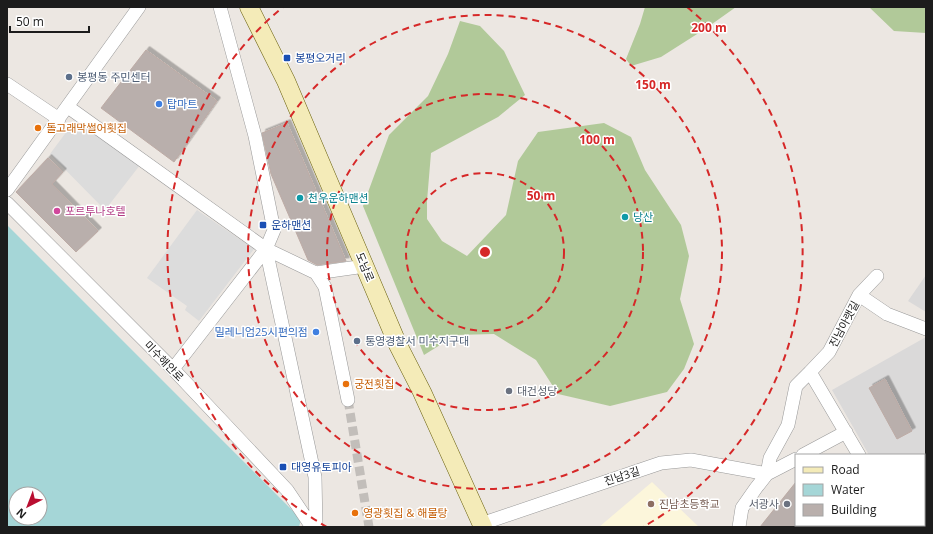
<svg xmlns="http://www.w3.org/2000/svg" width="933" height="534" font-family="'Open Sans','Noto Sans KR',sans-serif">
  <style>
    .residential { fill: #dad9d9 }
    .education { fill: #fcf6db }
    .forest { fill: #b1c999 }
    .parking { fill: #dcdcdc }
    .water { fill: #a5d6d7; fill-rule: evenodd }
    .building { fill: #b9afac; stroke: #bdaba5; filter: url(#shadow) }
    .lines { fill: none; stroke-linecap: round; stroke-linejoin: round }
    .pedestrian-tunnel { stroke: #c2beba; stroke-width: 9; stroke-dasharray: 9 4.5; stroke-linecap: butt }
    .minor-casing { stroke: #999; stroke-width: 14 }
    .secondary-casing { stroke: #69600c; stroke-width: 19 }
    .minor { stroke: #fff; stroke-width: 13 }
    .secondary { stroke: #f4ebb8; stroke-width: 18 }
    .ring { fill: none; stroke: #d62828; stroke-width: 2; stroke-dasharray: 7 5 }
    .transit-dot { fill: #1a4fb4; stroke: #fff; stroke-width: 1.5 }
    .service-dot { fill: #5c6f8a; stroke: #fff; stroke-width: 1.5 }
    .shop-dot { fill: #3f7fe0; stroke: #fff; stroke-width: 1.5 }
    .food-dot { fill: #e8710a; stroke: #fff; stroke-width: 1.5 }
    .culture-dot { fill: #0f9aa8; stroke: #fff; stroke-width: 1.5 }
    .hotel-dot { fill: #d1479c; stroke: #fff; stroke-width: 1.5 }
    .worship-dot { fill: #6b7280; stroke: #fff; stroke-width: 1.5 }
    .education-dot { fill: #8d6e63; stroke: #fff; stroke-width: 1.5 }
    .labels { text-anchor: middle; stroke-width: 3; stroke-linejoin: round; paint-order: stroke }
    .transit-label { font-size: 11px; fill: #164399; stroke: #fff; text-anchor: start }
    .service-label { font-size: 11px; fill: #4e5e75; stroke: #fff; text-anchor: start }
    .shop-label { font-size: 11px; fill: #366cbe; stroke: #fff; text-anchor: start }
    .food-label { font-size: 11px; fill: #c56008; stroke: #fff; text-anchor: start }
    .culture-label { font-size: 11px; fill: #0d838f; stroke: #fff; text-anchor: start }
    .hotel-label { font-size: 11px; fill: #b23c85; stroke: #fff; text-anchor: start }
    .street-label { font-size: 11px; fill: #1c1c1c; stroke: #fff }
    .worship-label { font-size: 11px; fill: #5b616d; stroke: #fff; text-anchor: start }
    .education-label { font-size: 11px; fill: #785e54; stroke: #fff; text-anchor: start }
    .centre { fill: #d62828; stroke: #fff; stroke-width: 2 }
    .ring-label { font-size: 12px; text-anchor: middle; font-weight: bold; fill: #d62828; stroke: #fff; stroke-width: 3; stroke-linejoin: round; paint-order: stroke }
  </style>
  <defs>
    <filter id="shadow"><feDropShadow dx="3.5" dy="-3.5" stdDeviation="0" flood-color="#0004"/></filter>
  </defs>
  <rect width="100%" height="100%" fill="#ece7e2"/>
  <path class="residential" d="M 926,275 L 926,312 L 908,301 Z
    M 926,337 L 926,527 L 910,527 L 909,525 L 924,525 L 924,455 L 869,455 L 832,390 Z"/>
  <path class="education" d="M 652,482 L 699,527 L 599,527 Z"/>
  <path class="forest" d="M 645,7 L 736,7 L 705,29 L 661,57 L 631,66 L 626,59 L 640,24 Z
    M 869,7 L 926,7 L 926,33 L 894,31 Z
    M 460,21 L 480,26 L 504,51 L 525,95 L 498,117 L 431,153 L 427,201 L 427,219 L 442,241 L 467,256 L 506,215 L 518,161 L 538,132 L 604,123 L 631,137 L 645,170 L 681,225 L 689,256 L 680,299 L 694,344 L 684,369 L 667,392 L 610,406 L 558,394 L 536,360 L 494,334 L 456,335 L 424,355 L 363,206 L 389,135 L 428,96 L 448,54 Z"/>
  <path class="parking" d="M 76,119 L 140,165 L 105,210 L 50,154 Z
    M 197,210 L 254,249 L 199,321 L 185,310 L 187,306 L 147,278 Z"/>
  <path class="water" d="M 7,225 L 301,519 L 299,527 L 7,527 ZM 16,494 L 40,494 L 40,518 L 16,518 Z"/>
  <path class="building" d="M 146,50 L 217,101 L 174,162 L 101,108 Z
    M 287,123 L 346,261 L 317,265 L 308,260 L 271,174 L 262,133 Z
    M 48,158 L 63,172 L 52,184 L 98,231 L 76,252 L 16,192 Z
    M 885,379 L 912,431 L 897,439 L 869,388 Z
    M 796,482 L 796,527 L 760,527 Z"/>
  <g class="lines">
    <path class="pedestrian-tunnel" d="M 348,400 L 369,527"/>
    <defs>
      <path id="minor" d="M 220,7 L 255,136 L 274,230 L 266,249 L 316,273 L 325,287 L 348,400
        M 7,84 L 59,119
        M 68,107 L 266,249 L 315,477 L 316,527
        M 7,190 L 139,7
        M 7,203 L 173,369 L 287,490 L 312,527
        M 316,273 L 365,266
        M 859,295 L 887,314 L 926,329
        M 173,369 L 266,249
        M 803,455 L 846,432
        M 859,455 L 810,372 L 829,352 L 859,295 L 877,276
        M 481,524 L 661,463 L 691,460 L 767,474 L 770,458 L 788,425 L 796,386 L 810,372
        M 900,525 L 901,527
        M 739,527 L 742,508 L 756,488 L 767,474 L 796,459"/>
      <path id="secondary" d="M 249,7 L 286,81 L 398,345 L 422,392 L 483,527"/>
    </defs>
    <use href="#minor" class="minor-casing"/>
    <use href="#secondary" class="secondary-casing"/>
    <use href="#minor" class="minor"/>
    <use href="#secondary" class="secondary"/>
  </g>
  <g class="ring">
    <circle cx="485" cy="252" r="79"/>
    <circle cx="485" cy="252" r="158"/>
    <circle cx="485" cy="252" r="237"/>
    <path d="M327 527A317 317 0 0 1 283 7M687 7A317 317 0 0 1 643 527"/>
  </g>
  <g class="transit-dot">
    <rect x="283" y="54" width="8" height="8" rx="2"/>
    <rect x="259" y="221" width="8" height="8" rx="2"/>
    <rect x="279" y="463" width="8" height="8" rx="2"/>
  </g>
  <g class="service-dot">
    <circle cx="69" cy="77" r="4"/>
    <circle cx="357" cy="341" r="4"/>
  </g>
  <g class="shop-dot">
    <circle cx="159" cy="104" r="4"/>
    <circle cx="316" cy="332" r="4"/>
  </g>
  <g class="food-dot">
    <circle cx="38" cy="128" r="4"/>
    <circle cx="346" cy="384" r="4"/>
    <circle cx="355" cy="513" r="4"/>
  </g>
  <g class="culture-dot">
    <circle cx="300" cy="198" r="4"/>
    <circle cx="625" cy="217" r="4"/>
  </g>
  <circle class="hotel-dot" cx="57" cy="211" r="4"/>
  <g class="worship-dot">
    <circle cx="509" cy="391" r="4"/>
    <circle cx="787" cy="504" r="4"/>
  </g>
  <circle class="education-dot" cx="651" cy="504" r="4"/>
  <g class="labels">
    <g class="transit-label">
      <text x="295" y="62">봉평오거리</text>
      <text x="271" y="229">운하맨션</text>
      <text x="291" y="471">대영유토피아</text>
    </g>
    <g class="service-label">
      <text x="77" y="81">봉평동 주민센터</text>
      <text x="365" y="345">통영경찰서 미수지구대</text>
    </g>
    <g class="shop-label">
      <text x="167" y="108">탑마트</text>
      <text x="308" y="336" text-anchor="end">밀레니엄25시편의점</text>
    </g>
    <g class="food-label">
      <text x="46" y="132">돌고래막썰어횟집</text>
      <text x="354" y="388">궁전횟집</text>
      <text x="363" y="517">영광횟집 &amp; 해물탕</text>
    </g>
    <g class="culture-label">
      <text x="308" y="202">천우운하맨션</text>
      <text x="633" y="221">당산</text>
    </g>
    <g class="hotel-label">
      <text x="65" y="215">포르투나호텔</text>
    </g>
    <g class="street-label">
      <text transform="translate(365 267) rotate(67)" y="4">도남로</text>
      <text transform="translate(844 324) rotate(-62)" y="4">진남아랫길</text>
      <text transform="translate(164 361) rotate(46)" y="4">미수해안로</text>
      <text transform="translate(622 476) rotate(-18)" y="4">진남3길</text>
    </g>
    <g class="worship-label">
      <text x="517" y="395">대건성당</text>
      <text x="779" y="508" text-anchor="end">서광사</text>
    </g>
    <g class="education-label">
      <text x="659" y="508">진남초등학교</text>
    </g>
  </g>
  <circle cx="485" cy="252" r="6" class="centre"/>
  <g class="ring-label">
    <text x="709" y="32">200 m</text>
    <text x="653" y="89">150 m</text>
    <text x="597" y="144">100 m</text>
    <text x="541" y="200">50 m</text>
  </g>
  <rect width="933" height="534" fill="none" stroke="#1c1c1c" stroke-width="16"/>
  <rect x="795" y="454" width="130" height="72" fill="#ffffff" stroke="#a4a4a4"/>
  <rect x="803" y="467" width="20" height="6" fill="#f4ebb8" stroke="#a4a4a4"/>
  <text x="831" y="474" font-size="12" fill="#1c1c1c">Road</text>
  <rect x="803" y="484" width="20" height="12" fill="#a5d6d7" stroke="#a4a4a4"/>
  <text x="831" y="494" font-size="12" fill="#1c1c1c">Water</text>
  <rect x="803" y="504" width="20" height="12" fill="#b9afac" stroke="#a4a4a4"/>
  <text x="831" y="514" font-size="12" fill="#1c1c1c">Building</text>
  <g transform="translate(28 506) rotate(222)"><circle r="19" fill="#ffffff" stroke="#a4a4a4"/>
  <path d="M0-3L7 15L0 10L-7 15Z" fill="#b90e31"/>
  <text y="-6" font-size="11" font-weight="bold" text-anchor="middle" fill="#1c1c1c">N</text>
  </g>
  <path d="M10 26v6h79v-6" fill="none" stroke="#1c1c1c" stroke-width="2"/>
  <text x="16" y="26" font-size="12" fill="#1c1c1c" stroke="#ffffff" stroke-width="3" paint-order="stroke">50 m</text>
</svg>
